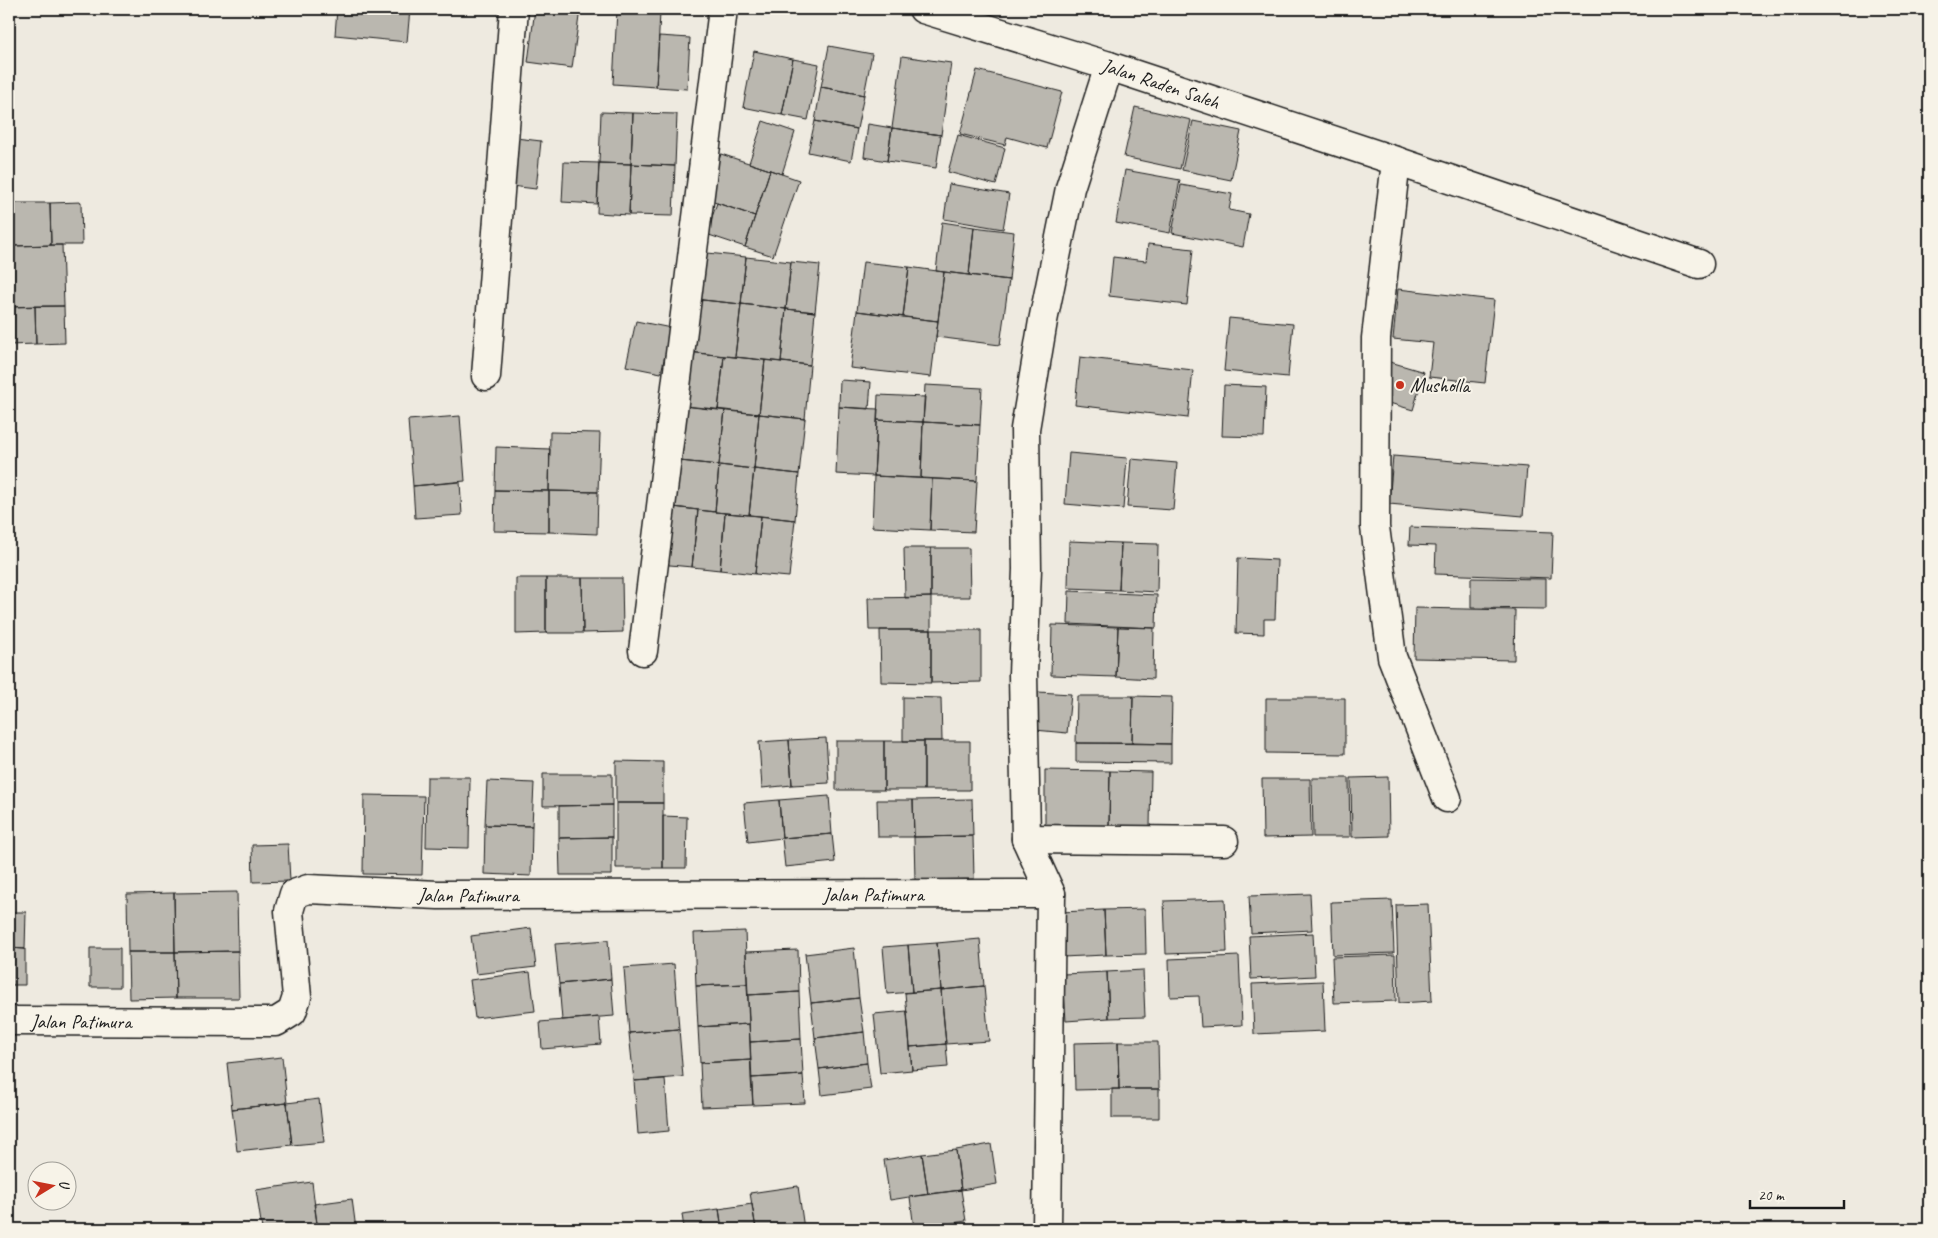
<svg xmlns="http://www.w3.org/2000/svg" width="1938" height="1238" font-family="Caveat,sans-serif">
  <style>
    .building { fill: #bab7af; stroke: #1c1c1c }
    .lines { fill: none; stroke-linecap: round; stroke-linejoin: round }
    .minor-casing { stroke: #1c1c1c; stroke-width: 31 }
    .minor { stroke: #f7f3e8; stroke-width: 28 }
    .poi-dot { fill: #c8321e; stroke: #f7f3e8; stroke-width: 2 }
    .labels { text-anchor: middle; stroke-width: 4; stroke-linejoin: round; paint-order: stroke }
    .street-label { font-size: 20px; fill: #1c1c1c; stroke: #f7f3e8 }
    .poi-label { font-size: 20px; fill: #1c1c1c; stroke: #f7f3e8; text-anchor: start }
  </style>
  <rect width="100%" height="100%" fill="#eeeae0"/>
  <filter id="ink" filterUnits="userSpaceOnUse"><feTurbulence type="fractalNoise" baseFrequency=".02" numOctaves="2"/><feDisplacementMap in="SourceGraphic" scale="10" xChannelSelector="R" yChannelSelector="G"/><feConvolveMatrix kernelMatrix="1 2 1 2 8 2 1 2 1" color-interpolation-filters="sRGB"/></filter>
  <g filter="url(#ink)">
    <path class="building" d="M 337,9 L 410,9 L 407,42 L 335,35 Z
      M 535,9 L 580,9 L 572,68 L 528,62 Z
      M 617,10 L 660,13 L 656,87 L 613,84 Z
      M 659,36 L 690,38 L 687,89 L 656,87 Z
      M 829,46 L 872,54 L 864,95 L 821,87 Z
      M 754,51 L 793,59 L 782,115 L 743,107 Z
      M 902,56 L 951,63 L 941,135 L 892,128 Z
      M 793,59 L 819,64 L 808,120 L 782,115 Z
      M 977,70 L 1062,92 L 1047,148 L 1007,137 L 1005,145 L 960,134 Z
      M 821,87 L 864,95 L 857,129 L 815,121 Z
      M 1135,107 L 1191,120 L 1180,169 L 1124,157 Z
      M 601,112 L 633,113 L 631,164 L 599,163 Z
      M 633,113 L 677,114 L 675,166 L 631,164 Z
      M 763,121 L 795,132 L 782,174 L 749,163 Z
      M 815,121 L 857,129 L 851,161 L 808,152 Z
      M 1193,121 L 1241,131 L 1231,180 L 1182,170 Z
      M 868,124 L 892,128 L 887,161 L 864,157 Z
      M 892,128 L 941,135 L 936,168 L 887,161 Z
      M 958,135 L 1005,148 L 996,185 L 948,172 Z
      M 507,137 L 541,141 L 536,189 L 503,185 Z
      M 721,154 L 770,170 L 755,216 L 705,199 Z
      M 564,162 L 599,163 L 597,204 L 562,202 Z
      M 599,163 L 631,164 L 629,215 L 597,213 Z
      M 631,164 L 675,166 L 673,216 L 629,215 Z
      M 770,170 L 799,180 L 773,256 L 745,247 Z
      M 1125,170 L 1180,180 L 1170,233 L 1116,223 Z
      M 949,184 L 1009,194 L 1003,229 L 944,219 Z
      M 1181,185 L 1232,194 L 1229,210 L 1249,214 L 1243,247 L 1172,233 Z
      M 81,202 L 82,245 L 51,245 L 50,203 Z
      M 12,203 L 50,203 L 51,245 L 13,246 Z
      M 717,203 L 755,216 L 745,247 L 706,234 Z
      M 942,222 L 974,227 L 969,275 L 936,271 Z
      M 974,227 L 1014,232 L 1009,280 L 969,275 Z
      M 1148,244 L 1193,249 L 1187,305 L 1109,296 L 1113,257 L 1146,261 Z
      M 62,245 L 64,306 L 9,307 L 9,246 Z
      M 698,252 L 746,257 L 741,304 L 693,299 Z
      M 746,257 L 791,262 L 786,309 L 741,304 Z
      M 791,262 L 820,265 L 815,312 L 786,309 Z
      M 863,262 L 909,267 L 903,317 L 857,311 Z
      M 909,267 L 944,272 L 938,321 L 903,317 Z
      M 944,272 L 1009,280 L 1000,345 L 936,337 Z
      M 1398,289 L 1494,300 L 1485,383 L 1429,377 L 1433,343 L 1393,339 Z
      M 693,299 L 741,304 L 735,357 L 688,352 Z
      M 741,304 L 786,309 L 781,362 L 735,357 Z
      M 35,306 L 36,344 L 9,345 L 9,307 Z
      M 35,306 L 64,306 L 65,343 L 36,344 Z
      M 786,309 L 815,312 L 810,365 L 781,362 Z
      M 857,311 L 938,321 L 931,377 L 850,368 Z
      M 1229,318 L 1293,324 L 1288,377 L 1224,371 Z
      M 636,321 L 671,328 L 661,373 L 626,366 Z
      M 681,351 L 724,356 L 718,410 L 675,405 Z
      M 724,356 L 765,360 L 759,414 L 718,410 Z
      M 1080,357 L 1193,370 L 1188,418 L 1075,405 Z
      M 765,360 L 810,365 L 805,419 L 759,414 Z
      M 1387,361 L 1424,372 L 1413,410 L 1376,399 Z
      M 840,380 L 871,382 L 869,409 L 839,407 Z
      M 925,385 L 982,388 L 980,425 L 923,422 Z
      M 1224,385 L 1266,387 L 1264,437 L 1222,436 Z
      M 878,395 L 925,397 L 923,422 L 877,420 Z
      M 675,405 L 725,410 L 719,465 L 670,460 Z
      M 839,407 L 878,409 L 874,476 L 836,474 Z
      M 725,410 L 759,414 L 754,469 L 719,465 Z
      M 759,414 L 805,419 L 799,474 L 754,469 Z
      M 460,416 L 465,481 L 413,486 L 408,420 Z
      M 877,420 L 923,422 L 921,478 L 874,476 Z
      M 923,422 L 980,425 L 977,481 L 921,478 Z
      M 550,432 L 600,433 L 598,492 L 549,491 Z
      M 496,447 L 550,449 L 549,491 L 495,490 Z
      M 1069,453 L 1127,458 L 1123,509 L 1065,504 Z
      M 1393,456 L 1527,467 L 1523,516 L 1389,504 Z
      M 1131,459 L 1177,463 L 1173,510 L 1127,507 Z
      M 670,460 L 719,465 L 715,512 L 665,506 Z
      M 719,465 L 754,469 L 749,515 L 715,512 Z
      M 754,469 L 799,474 L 795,520 L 749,515 Z
      M 874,476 L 932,479 L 930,530 L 872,527 Z
      M 932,479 L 977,481 L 974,532 L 930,530 Z
      M 460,482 L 462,515 L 415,518 L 413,486 Z
      M 495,490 L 549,491 L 549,532 L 494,531 Z
      M 549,491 L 598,492 L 597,534 L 549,532 Z
      M 665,506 L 698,510 L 692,567 L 659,564 Z
      M 698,510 L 725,513 L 720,570 L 692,567 Z
      M 725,513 L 761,516 L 755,574 L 720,570 Z
      M 761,516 L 795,520 L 789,577 L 755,574 Z
      M 1410,527 L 1553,532 L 1551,578 L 1435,574 L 1436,546 L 1409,545 Z
      M 1069,541 L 1121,543 L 1119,590 L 1068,588 Z
      M 1121,543 L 1158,544 L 1157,592 L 1119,590 Z
      M 904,548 L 931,548 L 931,597 L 905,598 Z
      M 931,548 L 969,548 L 970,597 L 931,597 Z
      M 1238,558 L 1277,560 L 1275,619 L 1264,619 L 1264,634 L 1236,633 Z
      M 516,578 L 546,578 L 546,633 L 516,634 Z
      M 546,578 L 582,578 L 583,633 L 546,633 Z
      M 582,578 L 622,578 L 623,632 L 583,633 Z
      M 1471,578 L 1546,579 L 1546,609 L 1471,608 Z
      M 1069,591 L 1157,595 L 1156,628 L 1068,624 Z
      M 931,597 L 931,630 L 869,630 L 868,598 Z
      M 1415,608 L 1515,610 L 1514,660 L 1414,658 Z
      M 1052,625 L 1118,627 L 1116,677 L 1051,675 Z
      M 1118,627 L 1154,628 L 1153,679 L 1116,677 Z
      M 880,630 L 931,630 L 931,683 L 881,682 Z
      M 931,630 L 981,630 L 981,682 L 931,683 Z
      M 1038,692 L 1071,694 L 1067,733 L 1035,730 Z
      M 1077,696 L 1133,696 L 1132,743 L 1076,743 Z
      M 1133,696 L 1172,697 L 1171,744 L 1132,743 Z
      M 903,697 L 941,698 L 942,741 L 903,741 Z
      M 1266,698 L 1345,698 L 1345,754 L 1266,753 Z
      M 826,738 L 829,783 L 792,785 L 789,740 Z
      M 789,740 L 792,785 L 762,788 L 759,742 Z
      M 836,741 L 884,741 L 884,790 L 836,790 Z
      M 884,741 L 924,741 L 924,790 L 884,790 Z
      M 924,741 L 970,741 L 970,790 L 924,790 Z
      M 1076,743 L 1171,744 L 1171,763 L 1076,762 Z
      M 616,761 L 663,762 L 663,803 L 616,803 Z
      M 1045,770 L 1110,771 L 1109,826 L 1045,825 Z
      M 1110,771 L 1151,772 L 1150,827 L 1109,826 Z
      M 543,774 L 612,774 L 612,805 L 543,806 Z
      M 427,777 L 470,777 L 469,848 L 426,847 Z
      M 1388,777 L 1389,836 L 1352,837 L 1351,778 Z
      M 1312,778 L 1349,778 L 1350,837 L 1313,837 Z
      M 1262,779 L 1310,779 L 1311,837 L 1263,838 Z
      M 487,781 L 534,783 L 532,826 L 485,825 Z
      M 364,795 L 424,796 L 422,875 L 363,874 Z
      M 829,796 L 832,834 L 782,838 L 779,800 Z
      M 972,799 L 973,836 L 914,837 L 913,800 Z
      M 779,800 L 782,838 L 748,842 L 744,803 Z
      M 877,800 L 913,800 L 914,837 L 878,837 Z
      M 616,803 L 663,803 L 663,868 L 616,868 Z
      M 612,805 L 612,837 L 559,838 L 559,806 Z
      M 663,816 L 687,817 L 686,868 L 663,868 Z
      M 485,825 L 532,826 L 531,876 L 484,874 Z
      M 832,834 L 835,862 L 785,867 L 782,838 Z
      M 973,836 L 974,879 L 915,880 L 914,837 Z
      M 612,837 L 612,875 L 560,875 L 559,838 Z
      M 288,844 L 290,881 L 253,882 L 252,845 Z
      M 237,892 L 238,951 L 175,952 L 174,893 Z
      M 174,893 L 175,952 L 128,952 L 127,894 Z
      M 1310,894 L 1312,930 L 1251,933 L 1249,896 Z
      M 1225,899 L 1227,952 L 1166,954 L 1164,901 Z
      M 1392,900 L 1394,953 L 1333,955 L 1331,902 Z
      M 1428,904 L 1432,1001 L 1399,1003 L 1396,905 Z
      M 1145,909 L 1146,954 L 1106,955 L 1104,910 Z
      M 1104,910 L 1106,955 L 1062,957 L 1061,912 Z
      M 9,912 L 26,912 L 25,949 L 9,948 Z
      M 531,928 L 536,967 L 476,974 L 471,936 Z
      M 745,931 L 747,984 L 696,986 L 694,933 Z
      M 1313,933 L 1315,976 L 1251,979 L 1249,936 Z
      M 980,939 L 984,986 L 941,990 L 937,943 Z
      M 608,940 L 611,979 L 559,984 L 555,944 Z
      M 937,943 L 941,990 L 912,992 L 908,945 Z
      M 908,945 L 912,992 L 887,994 L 883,947 Z
      M 9,948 L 25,949 L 25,985 L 9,985 Z
      M 90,948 L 120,948 L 120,987 L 90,987 Z
      M 854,948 L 859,998 L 811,1003 L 805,954 Z
      M 798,950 L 799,992 L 748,995 L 746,952 Z
      M 238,951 L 239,998 L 176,998 L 175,952 Z
      M 128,952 L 175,952 L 176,998 L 129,999 Z
      M 1395,955 L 1396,1001 L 1334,1003 L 1332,957 Z
      M 1239,956 L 1242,1025 L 1201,1027 L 1199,996 L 1170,997 L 1169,959 Z
      M 674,964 L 679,1029 L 629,1033 L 624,968 Z
      M 1143,970 L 1145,1017 L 1109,1018 L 1107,972 Z
      M 530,972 L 535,1011 L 475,1018 L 470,980 Z
      M 1107,972 L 1109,1018 L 1066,1021 L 1063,974 Z
      M 611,979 L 614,1016 L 562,1020 L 559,984 Z
      M 1323,981 L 1325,1031 L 1254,1034 L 1252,984 Z
      M 747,984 L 749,1024 L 698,1027 L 696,986 Z
      M 984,986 L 989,1041 L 946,1044 L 941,990 Z
      M 941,990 L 946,1044 L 910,1047 L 905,993 Z
      M 799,992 L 801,1039 L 750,1042 L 748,995 Z
      M 859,998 L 864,1032 L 815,1038 L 811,1003 Z
      M 907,1011 L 912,1070 L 880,1073 L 874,1014 Z
      M 599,1017 L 601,1044 L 542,1049 L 540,1022 Z
      M 749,1024 L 751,1060 L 700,1063 L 698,1027 Z
      M 679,1029 L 683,1077 L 634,1081 L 629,1033 Z
      M 864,1032 L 867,1063 L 819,1069 L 815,1038 Z
      M 801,1039 L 803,1075 L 751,1078 L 750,1042 Z
      M 1118,1042 L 1158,1042 L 1159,1089 L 1119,1089 Z
      M 1118,1042 L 1119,1089 L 1075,1090 L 1074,1043 Z
      M 946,1044 L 948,1067 L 912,1070 L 910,1047 Z
      M 282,1057 L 287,1103 L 232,1109 L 227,1063 Z
      M 751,1060 L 753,1105 L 702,1107 L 700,1063 Z
      M 867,1063 L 871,1089 L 822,1095 L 819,1069 Z
      M 803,1075 L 805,1103 L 753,1105 L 751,1078 Z
      M 665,1079 L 669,1131 L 638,1134 L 634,1081 Z
      M 1112,1089 L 1159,1089 L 1159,1118 L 1112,1118 Z
      M 319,1099 L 324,1142 L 292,1145 L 287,1103 Z
      M 287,1103 L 292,1145 L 237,1151 L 232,1109 Z
      M 991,1144 L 997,1184 L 961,1190 L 956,1150 Z
      M 956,1150 L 961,1190 L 928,1194 L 922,1154 Z
      M 922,1154 L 928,1194 L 890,1200 L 884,1160 Z
      M 312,1182 L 317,1224 L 281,1229 L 262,1229 L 256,1190 Z
      M 798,1186 L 804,1229 L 756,1229 L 750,1193 Z
      M 961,1190 L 966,1221 L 914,1229 L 910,1197 Z
      M 352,1199 L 356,1229 L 318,1229 L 314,1204 Z
      M 752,1204 L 756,1229 L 722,1229 L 719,1209 Z
      M 719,1209 L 722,1229 L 684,1229 L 682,1214 Z
      M 317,1224 L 318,1229 L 281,1229 Z"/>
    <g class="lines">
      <defs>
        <g id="minor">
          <path id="s1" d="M 923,9 L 1109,66 L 1396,161 L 1699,264"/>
          <path d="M 1396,161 L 1376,338 L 1375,527 L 1392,657 L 1447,798"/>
          <path d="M 486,376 L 514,9"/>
          <path d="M 643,651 L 723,9"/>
          <path d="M 1026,839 L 1224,841"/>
          <path id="s2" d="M 9,1021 L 276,1022 L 292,1012 L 297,997 L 289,911 L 294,894 L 308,889 L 438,895 L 1051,894"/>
          <path d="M 1047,1229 L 1051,894 L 1026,839 L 1023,674 L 1027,569 L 1025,429 L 1043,321 L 1070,188 L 1109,66"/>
        </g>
      </defs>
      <use href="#minor" class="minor-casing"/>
      <use href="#minor" class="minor"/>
    </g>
  </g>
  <circle class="poi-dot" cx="1400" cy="385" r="5"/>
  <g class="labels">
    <g class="street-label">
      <text dy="7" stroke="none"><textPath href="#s1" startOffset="249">Jalan Raden Saleh</textPath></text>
      <text dy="7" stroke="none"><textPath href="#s2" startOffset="581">Jalan Patimura</textPath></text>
      <text dy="7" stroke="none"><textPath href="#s2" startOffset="986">Jalan Patimura</textPath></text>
      <text dy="7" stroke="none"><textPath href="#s2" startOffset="72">Jalan Patimura</textPath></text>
    </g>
    <g class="poi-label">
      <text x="1410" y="392">Musholla</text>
    </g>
  </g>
  <rect width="1938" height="1238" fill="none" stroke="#f7f3e8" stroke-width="30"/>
  <rect x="15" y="15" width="1908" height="1208" fill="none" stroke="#1c1c1c" stroke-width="2" filter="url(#ink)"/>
  <g transform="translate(52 1186) rotate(80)"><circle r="24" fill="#f7f3e8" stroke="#9f9d96"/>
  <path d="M0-4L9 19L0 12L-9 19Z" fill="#c8321e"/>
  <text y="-8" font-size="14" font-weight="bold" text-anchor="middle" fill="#1c1c1c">U</text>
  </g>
  <path d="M1750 1200v8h94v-8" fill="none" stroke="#1c1c1c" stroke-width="2.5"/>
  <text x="1758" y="1200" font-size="15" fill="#1c1c1c" stroke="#f7f3e8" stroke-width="4" paint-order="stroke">20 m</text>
</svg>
